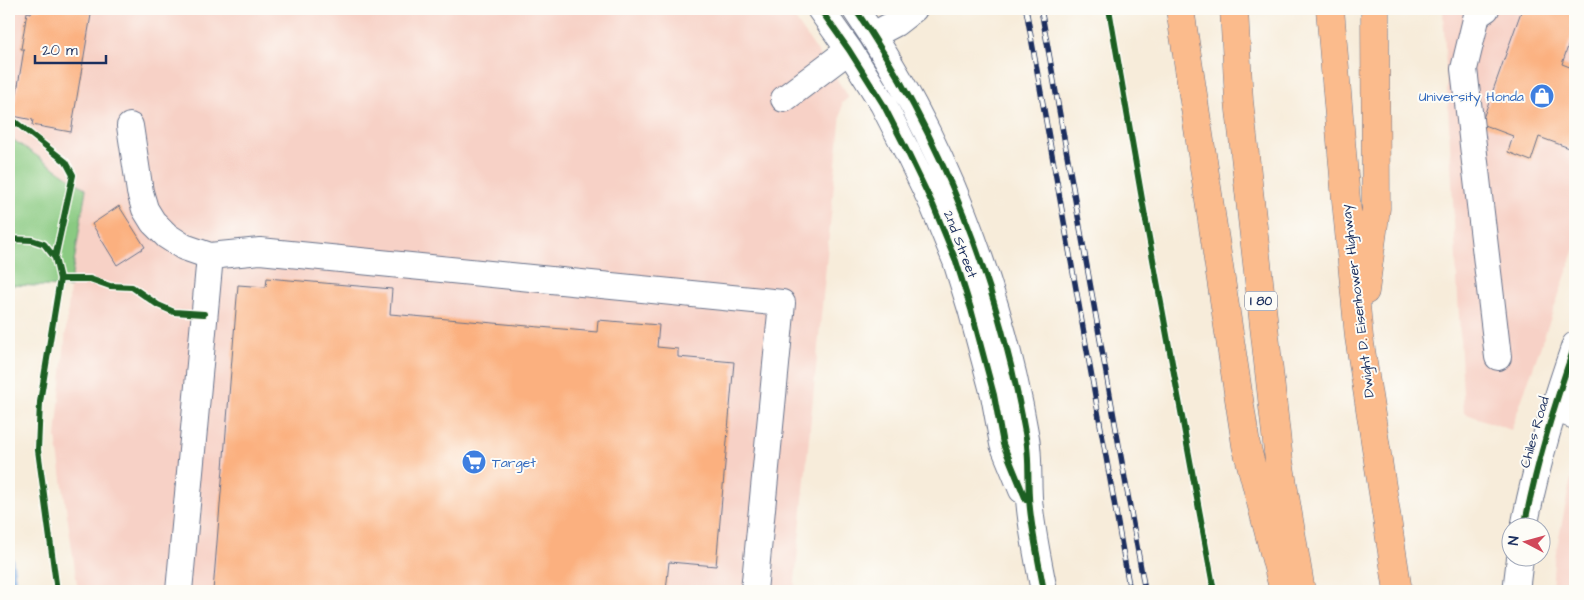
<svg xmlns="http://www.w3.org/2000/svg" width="1584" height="600" font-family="'Architects Daughter',sans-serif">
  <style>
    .built { fill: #f7d1c6 }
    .green { fill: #8aca82; stroke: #527c70 }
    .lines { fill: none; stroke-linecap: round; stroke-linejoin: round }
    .stream { stroke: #76a8e1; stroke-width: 7 }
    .building { fill: #fbb07f }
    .minor-casing { stroke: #687189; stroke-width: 28 }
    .highway-casing { stroke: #687189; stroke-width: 29 }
    .minor { stroke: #fff; stroke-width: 26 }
    .highway { stroke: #fbbb8c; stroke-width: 28 }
    .rail-casing { stroke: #1b2f5e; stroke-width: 5.5 }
    .rail { stroke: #fdfcf7; stroke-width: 4; stroke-dasharray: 11; stroke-linecap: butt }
    .cycleway-casing { stroke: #fdfcf7; stroke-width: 9 }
    .cycleway { stroke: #1b5e20; stroke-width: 6 }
    .labels { text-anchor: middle; stroke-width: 4; stroke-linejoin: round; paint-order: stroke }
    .shield { fill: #fdfcf7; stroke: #5f6c8c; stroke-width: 1 }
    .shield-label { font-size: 12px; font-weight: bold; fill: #1b2f5e }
    .shop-label { font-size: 14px; fill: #366cbe; stroke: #fdfcf7; text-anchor: end }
    .street-label { font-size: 14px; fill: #1b2f5e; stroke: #fdfcf7 }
  </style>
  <rect width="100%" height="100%" fill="#fdfcf7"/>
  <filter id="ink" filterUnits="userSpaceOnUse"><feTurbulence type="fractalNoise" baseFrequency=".02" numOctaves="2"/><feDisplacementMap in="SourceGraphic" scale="10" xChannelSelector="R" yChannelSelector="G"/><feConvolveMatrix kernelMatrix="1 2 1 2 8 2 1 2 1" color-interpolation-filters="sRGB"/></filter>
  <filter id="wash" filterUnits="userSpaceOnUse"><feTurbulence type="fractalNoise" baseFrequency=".0096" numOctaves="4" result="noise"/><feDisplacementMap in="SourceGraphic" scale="20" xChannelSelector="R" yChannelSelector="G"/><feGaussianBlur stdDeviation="1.12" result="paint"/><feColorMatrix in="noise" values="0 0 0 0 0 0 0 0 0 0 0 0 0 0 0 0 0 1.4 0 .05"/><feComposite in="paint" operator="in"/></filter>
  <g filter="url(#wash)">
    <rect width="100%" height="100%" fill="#f7ecda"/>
    <path class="built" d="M 9,9 L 788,9 L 849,97 L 842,103 L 794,591 L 78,591 L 56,437 L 70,287 L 86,190 L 9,137 Z
      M 1443,9 L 1575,9 L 1575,249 L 1511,430 L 1464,413 Z
      M 1575,467 L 1575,591 L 1552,591 L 1554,562 L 1571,478 Z"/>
    <path class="green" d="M 9,137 L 86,189 L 70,287 L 9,285 Z"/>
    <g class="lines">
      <path class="stream" d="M 9,554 L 14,591"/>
    </g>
    <g id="blocks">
      <path class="building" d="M 32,9 L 92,9 L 71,132 L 32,125 L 33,120 L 13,116 L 24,49 L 21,49 L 27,12 L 31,13 Z
        M 1522,9 L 1575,9 L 1575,26 L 1562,64 L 1575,69 L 1575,150 L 1539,137 L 1531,161 L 1508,152 L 1513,136 L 1481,124 Z
        M 119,206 L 145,247 L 117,265 L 92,224 Z
        M 267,278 L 392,289 L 390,314 L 597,332 L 598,320 L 659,325 L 657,347 L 678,349 L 678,357 L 734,362 L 716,566 L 669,562 L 666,591 L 213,591 L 238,285 L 266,287 Z"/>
    </g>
  </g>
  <g filter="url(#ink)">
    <use href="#blocks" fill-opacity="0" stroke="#687189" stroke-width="1"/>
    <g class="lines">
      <defs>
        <path id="minor" d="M 820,9 L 849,50 L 883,104 L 907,151 L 933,205 L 956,261 L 971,309 L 994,395 L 1003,444 L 1022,490
          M 855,9 C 942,135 1000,287 1026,438 C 1030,461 1027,486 1030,509 C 1033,537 1039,564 1044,591
          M 1486,9 L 1477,15 L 1464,69 L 1498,357
          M 873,35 L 896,23 L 914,9
          M 784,99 L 849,50
          M 130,126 L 140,192 L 145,209 L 153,222 L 167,236 L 184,247 L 210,256 L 260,251 L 782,303 L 754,591
          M 1554,408 L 1575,416
          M 1524,528 C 1536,465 1554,405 1575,345
          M 179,591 L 210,256
          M 1516,591 L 1520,558"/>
        <path id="highway" d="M 1180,9 L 1246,445 L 1284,591
          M 1234,9 L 1239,101 L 1279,461 L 1301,591
          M 1330,9 L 1346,200 L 1359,337 L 1398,591
          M 1365,291 L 1376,208 L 1375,9"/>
      </defs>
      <use href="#minor" class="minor-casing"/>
      <use href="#highway" class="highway-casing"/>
      <use href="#minor" class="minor"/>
      <use href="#highway" class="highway"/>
      <defs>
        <path id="rail" d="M 1026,9 L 1130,591
          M 1041,9 L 1145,591"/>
      </defs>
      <use href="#rail" class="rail-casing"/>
      <use href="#rail" class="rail"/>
      <defs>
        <path id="cycleway" d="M 820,9 L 849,50 L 883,104 L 907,151 L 933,205 L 956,261 L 971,309 L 994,395 L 1003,444 L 1026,500
          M 855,9 C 942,135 1000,287 1026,438 C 1030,461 1027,486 1030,509 C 1033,537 1039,564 1044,591
          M 1109,9 L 1143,205 L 1214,591
          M 9,117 L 66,162 L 73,175 L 55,258
          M 9,239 L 32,240 L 44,244 L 55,258 L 60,279 L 40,402 L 38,450 L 57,591
          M 60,279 L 90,279 L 110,286 L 132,287 L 158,305 L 174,312 L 204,314
          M 1524,528 C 1536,465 1554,405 1575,345"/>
      </defs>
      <use href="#cycleway" class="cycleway-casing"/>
      <use href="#cycleway" class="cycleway"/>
    </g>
  </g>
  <defs>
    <symbol id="shop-disc" viewBox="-11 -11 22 22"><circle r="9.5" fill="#3f7fe0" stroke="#fdfcf7"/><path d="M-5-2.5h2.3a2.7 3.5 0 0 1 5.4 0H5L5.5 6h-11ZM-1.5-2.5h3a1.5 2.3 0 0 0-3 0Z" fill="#fff"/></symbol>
    <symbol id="supermarket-disc" viewBox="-11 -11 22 22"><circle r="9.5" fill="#3f7fe0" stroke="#fdfcf7"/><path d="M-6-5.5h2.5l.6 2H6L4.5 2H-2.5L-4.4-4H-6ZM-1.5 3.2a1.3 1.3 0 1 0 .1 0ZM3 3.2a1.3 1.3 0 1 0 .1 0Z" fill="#fff"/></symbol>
  </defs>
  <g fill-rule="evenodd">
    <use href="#shop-disc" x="1528" y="82" width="28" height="28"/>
    <use href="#supermarket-disc" x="460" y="448" width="28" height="28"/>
  </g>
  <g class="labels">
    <rect class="shield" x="1245" y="291.5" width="32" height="19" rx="4"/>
    <g class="shield-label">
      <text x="1261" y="305">I 80</text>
    </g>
    <g class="shop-label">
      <text x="1524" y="101">University Honda</text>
      <text x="492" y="467" text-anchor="start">Target</text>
    </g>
    <g class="street-label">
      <text transform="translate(961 244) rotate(69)" y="5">2nd Street</text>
      <text transform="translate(1357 301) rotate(-97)" y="5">Dwight D. Eisenhower Highway</text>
      <text transform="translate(1534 432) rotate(-74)" y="5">Chiles Road</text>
    </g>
  </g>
  <rect width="1584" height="600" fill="none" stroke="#fdfcf7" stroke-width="30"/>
  <g transform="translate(1526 542) rotate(276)"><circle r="24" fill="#fdfcf7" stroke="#a3aaba"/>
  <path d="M0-4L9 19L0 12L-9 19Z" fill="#d1495b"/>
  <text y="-8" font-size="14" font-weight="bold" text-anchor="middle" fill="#1b2f5e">N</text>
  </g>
  <path d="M35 55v8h71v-8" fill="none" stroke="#1b2f5e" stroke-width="2.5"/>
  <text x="42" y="55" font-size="15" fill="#1b2f5e" stroke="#fdfcf7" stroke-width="4" paint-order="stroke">20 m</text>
</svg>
